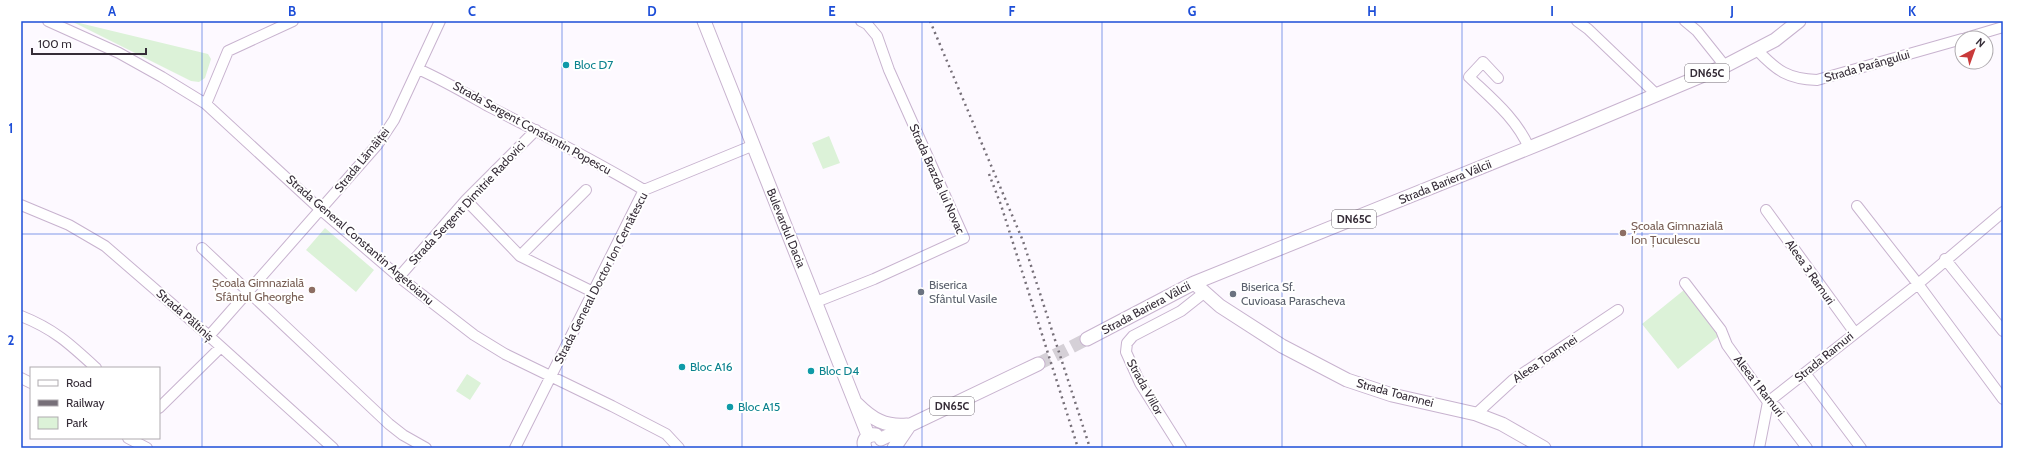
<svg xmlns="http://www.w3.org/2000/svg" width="2024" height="469" font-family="Cabin,sans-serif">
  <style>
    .green { fill: #dcf2d8 }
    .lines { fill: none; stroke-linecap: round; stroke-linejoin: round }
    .major-tunnel { stroke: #d5d0d7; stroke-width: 13; stroke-dasharray: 13 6; stroke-linecap: butt }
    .minor-casing { stroke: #c8b3cf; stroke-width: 12 }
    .major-casing { stroke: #c8b3cf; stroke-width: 15 }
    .minor { stroke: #fff; stroke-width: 10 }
    .major { stroke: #fff; stroke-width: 13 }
    .rail { stroke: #766f78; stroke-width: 2.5; stroke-dasharray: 2 4; stroke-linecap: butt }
    .grid { fill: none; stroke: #1d4ed8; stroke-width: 1; stroke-opacity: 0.55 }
    .culture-dot { fill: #0f9aa8; stroke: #fff; stroke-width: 1.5 }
    .education-dot { fill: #8d6e63; stroke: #fff; stroke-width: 1.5 }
    .worship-dot { fill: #6b7280; stroke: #fff; stroke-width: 1.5 }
    .labels { text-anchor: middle; stroke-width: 4; stroke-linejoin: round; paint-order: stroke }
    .shield { fill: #fff; stroke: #726c74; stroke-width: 1 }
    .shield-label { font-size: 11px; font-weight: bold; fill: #362d38 }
    .culture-label { font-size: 12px; fill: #0d838f; stroke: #fff; text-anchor: start }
    .street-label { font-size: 12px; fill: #362d38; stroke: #fff }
    .education-label { font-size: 12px; fill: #785e54; stroke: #fff; text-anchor: start }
    .worship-label { font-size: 12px; fill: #5b616d; stroke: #fff; text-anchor: start }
    .neatline { fill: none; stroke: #1d4ed8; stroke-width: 1.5 }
    .grid-label { font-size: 13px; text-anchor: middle; font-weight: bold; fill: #1d4ed8 }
  </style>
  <rect width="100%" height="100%" fill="#fdf9ff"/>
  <path class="green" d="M 71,21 L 208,54 L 211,59 L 205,78 L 199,82 L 191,81 Z
    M 829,136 L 840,163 L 823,169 L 812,143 Z
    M 325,228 L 374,270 L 356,292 L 306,250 Z
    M 1684,290 L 1720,335 L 1678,369 L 1642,324 Z
    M 467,374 L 481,383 L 470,400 L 456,391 Z"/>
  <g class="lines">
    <path class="major-tunnel" d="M 1038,364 L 1087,339"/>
    <defs>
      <path id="minor" d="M 48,21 L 119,53 L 162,77 L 206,104 L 321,210 L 399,277 L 474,335 L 505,354 L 612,406 L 666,434 L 679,448
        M 1577,21 L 1588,29 L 1656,94
        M 1685,21 L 1697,31 L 1725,66
        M 1966,38 L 2003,27
        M 1757,50 C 1777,71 1788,79 1817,80 L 1962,39
        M 418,69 C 443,80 465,93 488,106 C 541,133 593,160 644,190
        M 1498,78 L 1483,62 L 1469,77 C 1491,98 1517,119 1529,148
        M 206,104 L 228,51 L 293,21
        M 466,200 L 520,256 L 593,292
        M 21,205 L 69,225 L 105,246 L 209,336 L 333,448
        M 1857,206 L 1918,284 L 2003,399
        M 1766,210 L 1855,333
        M 202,248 L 389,424 L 403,435 L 426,448
        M 520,256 L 586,190
        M 1945,259 L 2003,331
        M 399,277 L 466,200 L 536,130
        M 1685,283 L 1721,330 L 1727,345 L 1768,402 L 1776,407 L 1807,448
        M 816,302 L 874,279 L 964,238 L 889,70 L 877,36 L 867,24 L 861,21
        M 21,316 C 54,329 70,344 96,368
        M 209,336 L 378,144 L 394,120 L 440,21
        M 1805,373 L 1861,448
        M 21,378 L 31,383
        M 159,408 L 221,347
        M 1476,414 L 1513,380 L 1618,310
        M 128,438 L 147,448
        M 515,448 L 644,190 L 754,145
        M 1181,448 L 1140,383 L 1126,352 L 1127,343 L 1133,336 L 1181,311 L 1205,292
        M 1759,448 L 1768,402 L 1918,284 L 2003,212"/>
      <path id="major" d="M 704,21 L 868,435
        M 1194,283 L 1220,306 L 1282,346 L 1347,380 L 1392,395 L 1476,414 L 1502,424 L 1544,448
        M 1087,339 L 1194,283 L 1551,139 L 1725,66 L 1775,40 L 1799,21
        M 857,404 C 872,419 885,427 907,425
        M 881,439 L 1038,364
        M 865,448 C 862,440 867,434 876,435
        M 894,448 L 909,426"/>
    </defs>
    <use href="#minor" class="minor-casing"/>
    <use href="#major" class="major-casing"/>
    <use href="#minor" class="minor"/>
    <use href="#major" class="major"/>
    <path class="rail" d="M 930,21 L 1023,241 L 1090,448
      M 989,174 L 1001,205 L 1078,448"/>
  </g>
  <path class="grid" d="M 202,21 L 202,448M 382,21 L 382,448M 562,21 L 562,448M 742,21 L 742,448M 922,21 L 922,448M 1102,21 L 1102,448M 1282,21 L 1282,448M 1462,21 L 1462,448M 1642,21 L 1642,448M 1822,21 L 1822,448M 21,234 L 2003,234"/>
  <g class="culture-dot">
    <circle cx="566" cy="65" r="4"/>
    <circle cx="682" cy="367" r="4"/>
    <circle cx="811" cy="371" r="4"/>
    <circle cx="730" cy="407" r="4"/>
  </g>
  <g class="education-dot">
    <circle cx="1623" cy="233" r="4"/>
    <circle cx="312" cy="290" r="4"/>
  </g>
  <g class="worship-dot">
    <circle cx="921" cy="292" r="4"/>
    <circle cx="1233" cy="294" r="4"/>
  </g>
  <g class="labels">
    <g class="shield">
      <rect x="1685" y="64" width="44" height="18" rx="3"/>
      <rect x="1332" y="210" width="44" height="18" rx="3"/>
      <rect x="930" y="397" width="44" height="18" rx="3"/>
    </g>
    <g class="shield-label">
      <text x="1707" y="77">DN65C</text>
      <text x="1354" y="223">DN65C</text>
      <text x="952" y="410">DN65C</text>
    </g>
    <g class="culture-label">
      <text x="574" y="69">Bloc D7</text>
      <text x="690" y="371">Bloc A16</text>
      <text x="819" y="375">Bloc D4</text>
      <text x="738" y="411">Bloc A15</text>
    </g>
    <g class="street-label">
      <text transform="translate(1867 66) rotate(-16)" y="4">Strada Parângului</text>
      <text transform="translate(532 128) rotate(29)" y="4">Strada Sergent Constantin Popescu</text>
      <text transform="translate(362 160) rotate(-51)" y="4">Strada Lămâiței</text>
      <text transform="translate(937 179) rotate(66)" y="4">Strada Brazda lui Novac</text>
      <text transform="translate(1445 182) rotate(-22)" y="4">Strada Bariera Vâlcii</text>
      <text transform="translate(467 203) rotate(-47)" y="4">Strada Sergent Dimitrie Radovici</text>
      <text transform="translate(786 228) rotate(68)" y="4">Bulevardul Dacia</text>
      <text transform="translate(360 240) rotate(41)" y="4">Strada General Constantin Argetoianu</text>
      <text transform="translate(1810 272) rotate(55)" y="4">Aleea 3 Ramuri</text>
      <text transform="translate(601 278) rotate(-63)" y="4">Strada General Doctor Ion Cernătescu</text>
      <text transform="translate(1146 308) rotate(-28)" y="4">Strada Bariera Vâlcii</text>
      <text transform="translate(185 315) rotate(41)" y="4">Strada Păltiniș</text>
      <text transform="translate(1824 357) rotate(-39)" y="4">Strada Ramuri</text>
      <text transform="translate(1545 359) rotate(-34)" y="4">Aleea Toamnei</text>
      <text transform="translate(1759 386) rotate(52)" y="4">Aleea 1 Ramuri</text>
      <text transform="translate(1145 387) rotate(61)" y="4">Strada Viilor</text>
      <text transform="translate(1395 393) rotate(15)" y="4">Strada Toamnei</text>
    </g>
    <g class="education-label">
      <text x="1631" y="230">Școala Gimnazială<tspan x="1631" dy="14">Ion Țuculescu</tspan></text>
      <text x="304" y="287" text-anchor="end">Școala Gimnazială<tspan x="304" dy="14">Sfântul Gheorghe</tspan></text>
    </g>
    <g class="worship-label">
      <text x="929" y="289">Biserica<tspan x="929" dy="14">Sfântul Vasile</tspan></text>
      <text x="1241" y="291">Biserica Sf.<tspan x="1241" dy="14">Cuvioasa Parascheva</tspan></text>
    </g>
  </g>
  <rect width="2024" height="469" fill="none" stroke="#ffffff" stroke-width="44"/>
  <rect x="30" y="367" width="130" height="72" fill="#ffffff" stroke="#afabaf"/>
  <rect x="38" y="380" width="20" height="6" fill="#ffffff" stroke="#afabaf"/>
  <text x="66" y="387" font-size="12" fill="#362d38">Road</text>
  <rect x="38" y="400" width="20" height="6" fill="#766f78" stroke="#afabaf"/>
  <text x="66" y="407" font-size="12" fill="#362d38">Railway</text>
  <rect x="38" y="417" width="20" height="12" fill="#dcf2d8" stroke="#afabaf"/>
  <text x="66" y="427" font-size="12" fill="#362d38">Park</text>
  <g transform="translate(1974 50) rotate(41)"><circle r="19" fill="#ffffff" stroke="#afabaf"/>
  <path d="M0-3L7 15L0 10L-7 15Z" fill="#c93a3a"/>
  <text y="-6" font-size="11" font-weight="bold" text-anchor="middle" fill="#362d38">N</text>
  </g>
  <path d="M32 48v6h114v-6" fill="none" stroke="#362d38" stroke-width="2"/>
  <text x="38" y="48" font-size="12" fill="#362d38" stroke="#ffffff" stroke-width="3" paint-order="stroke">100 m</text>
  <rect x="22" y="22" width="1980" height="425" class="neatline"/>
  <g class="grid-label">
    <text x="112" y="16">A</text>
    <text x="292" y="16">B</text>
    <text x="472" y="16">C</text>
    <text x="652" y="16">D</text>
    <text x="832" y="16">E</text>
    <text x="1012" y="16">F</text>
    <text x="1192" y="16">G</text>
    <text x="1372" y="16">H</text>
    <text x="1552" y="16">I</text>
    <text x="1732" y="16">J</text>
    <text x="1912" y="16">K</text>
    <text x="11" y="133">1</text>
    <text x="11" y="345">2</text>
  </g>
</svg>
